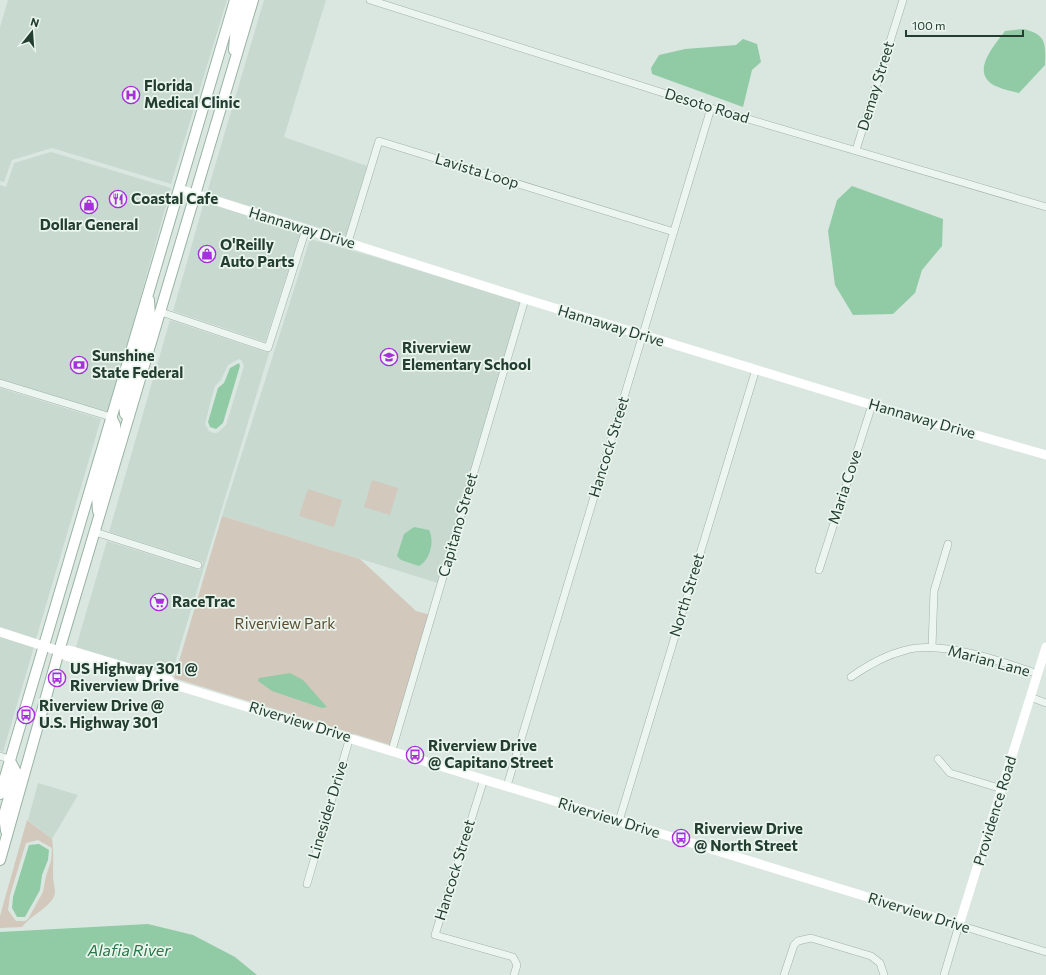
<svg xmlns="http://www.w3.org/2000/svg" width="1046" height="975" font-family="Commissioner,sans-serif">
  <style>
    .built { fill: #c8d9d0; fill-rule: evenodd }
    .green { fill: #d2c8bb; fill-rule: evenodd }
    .water { fill: #91cba6 }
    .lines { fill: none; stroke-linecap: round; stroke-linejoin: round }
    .street-casing { stroke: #9fb1a8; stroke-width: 8 }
    .primary-casing { stroke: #99b4a5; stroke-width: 12 }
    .street { stroke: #edf5f1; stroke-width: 7 }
    .secondary { stroke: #fff; stroke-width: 9 }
    .primary { stroke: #fff; stroke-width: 10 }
    .labels { text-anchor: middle; stroke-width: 3.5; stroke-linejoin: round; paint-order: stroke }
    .poi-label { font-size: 15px; font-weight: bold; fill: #233e30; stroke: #eaf5ee; text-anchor: start }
    .street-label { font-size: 15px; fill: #233e30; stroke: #eaf5ee }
    .park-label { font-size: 15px; fill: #5b4c2f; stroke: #eaf5ee }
    .water-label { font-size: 16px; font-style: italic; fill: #2a7648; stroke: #eaf5ee }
  </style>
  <rect width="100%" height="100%" fill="#dae7e0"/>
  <path class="built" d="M 8,0 L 227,0 L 171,184 L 52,148 L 12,160 L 4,182 L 0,181 L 0,27 Z
    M 264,0 L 326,0 L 284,137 L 367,166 L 346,236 L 207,193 Z
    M 51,152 L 171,188 L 108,413 L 0,380 L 0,185 L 6,187 L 14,163 Z
    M 204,202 L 301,232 L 265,342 L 173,311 Z
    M 310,239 L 375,257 L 521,302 L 438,583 L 222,516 Z
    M 170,320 L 266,352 L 270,350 L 171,676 L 76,647 L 107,541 L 200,570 L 203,562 L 109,532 ZM 239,359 L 242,361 L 244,366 L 226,425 L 217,433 L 214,433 L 209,431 L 205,424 L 212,396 L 215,386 L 221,380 L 228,365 Z
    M 0,388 L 101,419 L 36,639 L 0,627 Z
    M 0,636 L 34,647 L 3,752 L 0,751 Z
    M 38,783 L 78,795 L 52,839 L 28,820 Z"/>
  <path class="green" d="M 372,480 L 398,488 L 390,515 L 364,507 Z
    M 308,489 L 342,500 L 334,527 L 299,516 Z
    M 222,516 L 360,559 L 416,611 L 430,615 L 390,745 L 174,678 Z
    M 27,820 L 52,839 C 54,852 53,863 53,876 C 53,885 58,892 52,900 C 44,911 30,916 22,927 L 0,928 L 0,916 ZM 38,840 L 52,848 L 51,861 L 46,876 L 43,892 L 28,919 L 25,921 L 16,921 L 8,910 L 10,895 L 26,843 Z"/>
  <path class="water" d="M 1023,29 C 1046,34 1046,43 1045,65 L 1019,93 C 1012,91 1004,90 998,87 C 968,75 993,47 1005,31 Z
    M 743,39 L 757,44 L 761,62 L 752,70 L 743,107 L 652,74 L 651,68 L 659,55 L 685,49 L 736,45 Z
    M 852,186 L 943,219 L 942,246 L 922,270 L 915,293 L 893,314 L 853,315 L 835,285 L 828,231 L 837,200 Z
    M 239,363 L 240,366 L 223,423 L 216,429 L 210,427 L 208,422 L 218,388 L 224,383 L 230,368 Z
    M 414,527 L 429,530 C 435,541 430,560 419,566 L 401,560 L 397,556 L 404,534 Z
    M 290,673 L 303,680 L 327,707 L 322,708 L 272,691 L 258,681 L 259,678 Z
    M 39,844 L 49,850 L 48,860 L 42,875 L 40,890 L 25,917 L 17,917 L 12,908 L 13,897 L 29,845 Z
    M 148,924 L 193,935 L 235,957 L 257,975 L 0,975 L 0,932 Z"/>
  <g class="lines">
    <defs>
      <path id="street" d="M 370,0 L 711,108 L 1046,207
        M 856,150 L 903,0
        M 348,242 L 379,141 L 674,232
        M 161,312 L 268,348 L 306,229
        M 0,383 L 111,417
        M 95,532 L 198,565
        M 819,570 L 872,405
        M 932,647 L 934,591 L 948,544
        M 851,677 C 868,665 886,655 906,650 C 941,640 1004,662 1038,674
        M 1030,697 L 1046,703
        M 392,750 L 525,299
        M 0,756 L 9,759
        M 938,759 L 950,773 L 1002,789
        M 484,779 L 435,935 L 513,957 L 517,965 L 514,975
        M 507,786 L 711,108
        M 619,821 L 756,369
        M 307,884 L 350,737
        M 784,975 L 794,945 L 798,941 L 811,938 L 871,956 L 880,963 L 884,975
        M 944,975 L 959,925 L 1046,952"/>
      <path id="primary" d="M 234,50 L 236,25 L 244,0
        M 129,417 L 125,414 L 124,405 L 150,317 L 149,300
        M 98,511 L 97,496 L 115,434 L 115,425 L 111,417
        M 0,794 L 235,0
        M 6,831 L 4,815 L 16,772 L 9,759
        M 0,860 L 59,651 L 253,0"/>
    </defs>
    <use href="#street" class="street-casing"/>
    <use href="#primary" class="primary-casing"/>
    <use href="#street" class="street"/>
    <path class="secondary" d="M 179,189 L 525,299 L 872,405 L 1046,455
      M 0,632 L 59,651 L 66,656 L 116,671
      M 59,651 L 69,650 L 169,680 L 172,684 L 959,925 L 1046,647
      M 140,678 L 167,686 L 172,684"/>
    <use href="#primary" class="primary"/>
  </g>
  <defs>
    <symbol id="hospital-ring" viewBox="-11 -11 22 22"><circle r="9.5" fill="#eaf5ee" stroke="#a830db" stroke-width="1.5"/><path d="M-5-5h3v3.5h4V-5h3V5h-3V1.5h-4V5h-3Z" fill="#a830db"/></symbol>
    <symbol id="restaurant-ring" viewBox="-11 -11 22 22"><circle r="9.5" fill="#eaf5ee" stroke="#a830db" stroke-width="1.5"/><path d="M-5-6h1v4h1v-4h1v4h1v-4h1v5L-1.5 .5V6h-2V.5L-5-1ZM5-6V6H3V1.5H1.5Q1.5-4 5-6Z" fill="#a830db"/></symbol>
    <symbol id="shop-ring" viewBox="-11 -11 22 22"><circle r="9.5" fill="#eaf5ee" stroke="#a830db" stroke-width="1.5"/><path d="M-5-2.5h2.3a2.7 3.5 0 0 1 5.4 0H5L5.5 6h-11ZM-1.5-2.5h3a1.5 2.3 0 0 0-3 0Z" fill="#a830db"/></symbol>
    <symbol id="school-ring" viewBox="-11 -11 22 22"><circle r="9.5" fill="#eaf5ee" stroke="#a830db" stroke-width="1.5"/><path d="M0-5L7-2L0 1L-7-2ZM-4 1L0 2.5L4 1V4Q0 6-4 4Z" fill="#a830db"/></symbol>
    <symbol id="bank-ring" viewBox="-11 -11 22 22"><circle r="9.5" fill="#eaf5ee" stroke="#a830db" stroke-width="1.5"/><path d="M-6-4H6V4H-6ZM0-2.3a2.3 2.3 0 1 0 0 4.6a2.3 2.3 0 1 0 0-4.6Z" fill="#a830db"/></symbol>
    <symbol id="supermarket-ring" viewBox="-11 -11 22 22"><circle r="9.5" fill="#eaf5ee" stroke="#a830db" stroke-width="1.5"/><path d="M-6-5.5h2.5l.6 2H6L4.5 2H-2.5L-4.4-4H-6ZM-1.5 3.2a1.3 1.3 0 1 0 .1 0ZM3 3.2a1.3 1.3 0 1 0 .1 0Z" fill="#a830db"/></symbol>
    <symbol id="bus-ring" viewBox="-11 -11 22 22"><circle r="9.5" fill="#eaf5ee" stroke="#a830db" stroke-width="1.5"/><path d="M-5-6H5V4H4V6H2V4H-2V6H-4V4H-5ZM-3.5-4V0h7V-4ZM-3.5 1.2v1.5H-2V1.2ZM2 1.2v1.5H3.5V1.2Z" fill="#a830db"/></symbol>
  </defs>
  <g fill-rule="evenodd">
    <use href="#hospital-ring" x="121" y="85" width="20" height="20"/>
    <use href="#restaurant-ring" x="108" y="189" width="20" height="20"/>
    <use href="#shop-ring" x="79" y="195" width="20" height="20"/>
    <use href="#shop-ring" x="197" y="244" width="20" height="20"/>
    <use href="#school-ring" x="379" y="347" width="20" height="20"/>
    <use href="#bank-ring" x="69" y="355" width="20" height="20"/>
    <use href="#supermarket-ring" x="149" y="592" width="20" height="20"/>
    <use href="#bus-ring" x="47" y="668" width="20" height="20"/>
    <use href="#bus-ring" x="16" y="705" width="20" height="20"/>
    <use href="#bus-ring" x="405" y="745" width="20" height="20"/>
    <use href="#bus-ring" x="671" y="828" width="20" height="20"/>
  </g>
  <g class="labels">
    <g class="poi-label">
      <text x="144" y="91">Florida<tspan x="144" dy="17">Medical Clinic</tspan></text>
      <text x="131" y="204">Coastal Cafe</text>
      <text x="89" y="230" text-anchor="middle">Dollar General</text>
      <text x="220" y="250">O'Reilly<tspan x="220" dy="17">Auto Parts</tspan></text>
      <text x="402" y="353">Riverview<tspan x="402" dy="17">Elementary School</tspan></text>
      <text x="92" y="361">Sunshine<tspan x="92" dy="17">State Federal</tspan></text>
      <text x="172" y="607">RaceTrac</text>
      <text x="70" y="674">US Highway 301 @<tspan x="70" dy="17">Riverview Drive</tspan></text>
      <text x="39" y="711">Riverview Drive @<tspan x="39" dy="17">U.S. Highway 301</tspan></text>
      <text x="428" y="751">Riverview Drive<tspan x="428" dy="17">@ Capitano Street</tspan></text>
      <text x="694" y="834">Riverview Drive<tspan x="694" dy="17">@ North Street</tspan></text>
    </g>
    <g class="street-label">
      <text transform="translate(876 86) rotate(-73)" y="5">Demay Street</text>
      <text transform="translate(707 106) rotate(17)" y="5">Desoto Road</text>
      <text transform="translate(477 171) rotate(17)" y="5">Lavista Loop</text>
      <text transform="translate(302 228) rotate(17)" y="5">Hannaway Drive</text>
      <text transform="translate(611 326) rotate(17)" y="5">Hannaway Drive</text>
      <text transform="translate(922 419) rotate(16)" y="5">Hannaway Drive</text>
      <text transform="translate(609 447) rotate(-73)" y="5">Hancock Street</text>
      <text transform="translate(845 487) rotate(-72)" y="5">Maria Cove</text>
      <text transform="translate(458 525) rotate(-74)" y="5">Capitano Street</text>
      <text transform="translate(687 595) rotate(-73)" y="5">North Street</text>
      <text transform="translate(989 661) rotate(15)" y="5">Marian Lane</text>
      <text transform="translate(300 722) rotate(17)" y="5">Riverview Drive</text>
      <text transform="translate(328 810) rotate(-73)" y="5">Linesider Drive</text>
      <text transform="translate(995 811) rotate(-73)" y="5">Providence Road</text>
      <text transform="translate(609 818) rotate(17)" y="5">Riverview Drive</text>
      <text transform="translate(455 870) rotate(-73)" y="5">Hancock Street</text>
      <text transform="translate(919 913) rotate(17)" y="5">Riverview Drive</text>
    </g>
    <g class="park-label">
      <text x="285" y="629">Riverview Park</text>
    </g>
    <g class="water-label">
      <text x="129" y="956">Alafia River</text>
    </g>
  </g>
  <g transform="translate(32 32) rotate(17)" stroke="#eaf5ee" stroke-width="3" paint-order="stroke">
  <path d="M0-3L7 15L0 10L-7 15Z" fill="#233e30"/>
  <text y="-6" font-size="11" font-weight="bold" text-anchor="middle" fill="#233e30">N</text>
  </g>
  <path d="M906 30v6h117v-6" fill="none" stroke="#233e30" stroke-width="2"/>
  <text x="912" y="30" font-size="12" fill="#233e30" stroke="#eaf5ee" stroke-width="3" paint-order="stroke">100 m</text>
</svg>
